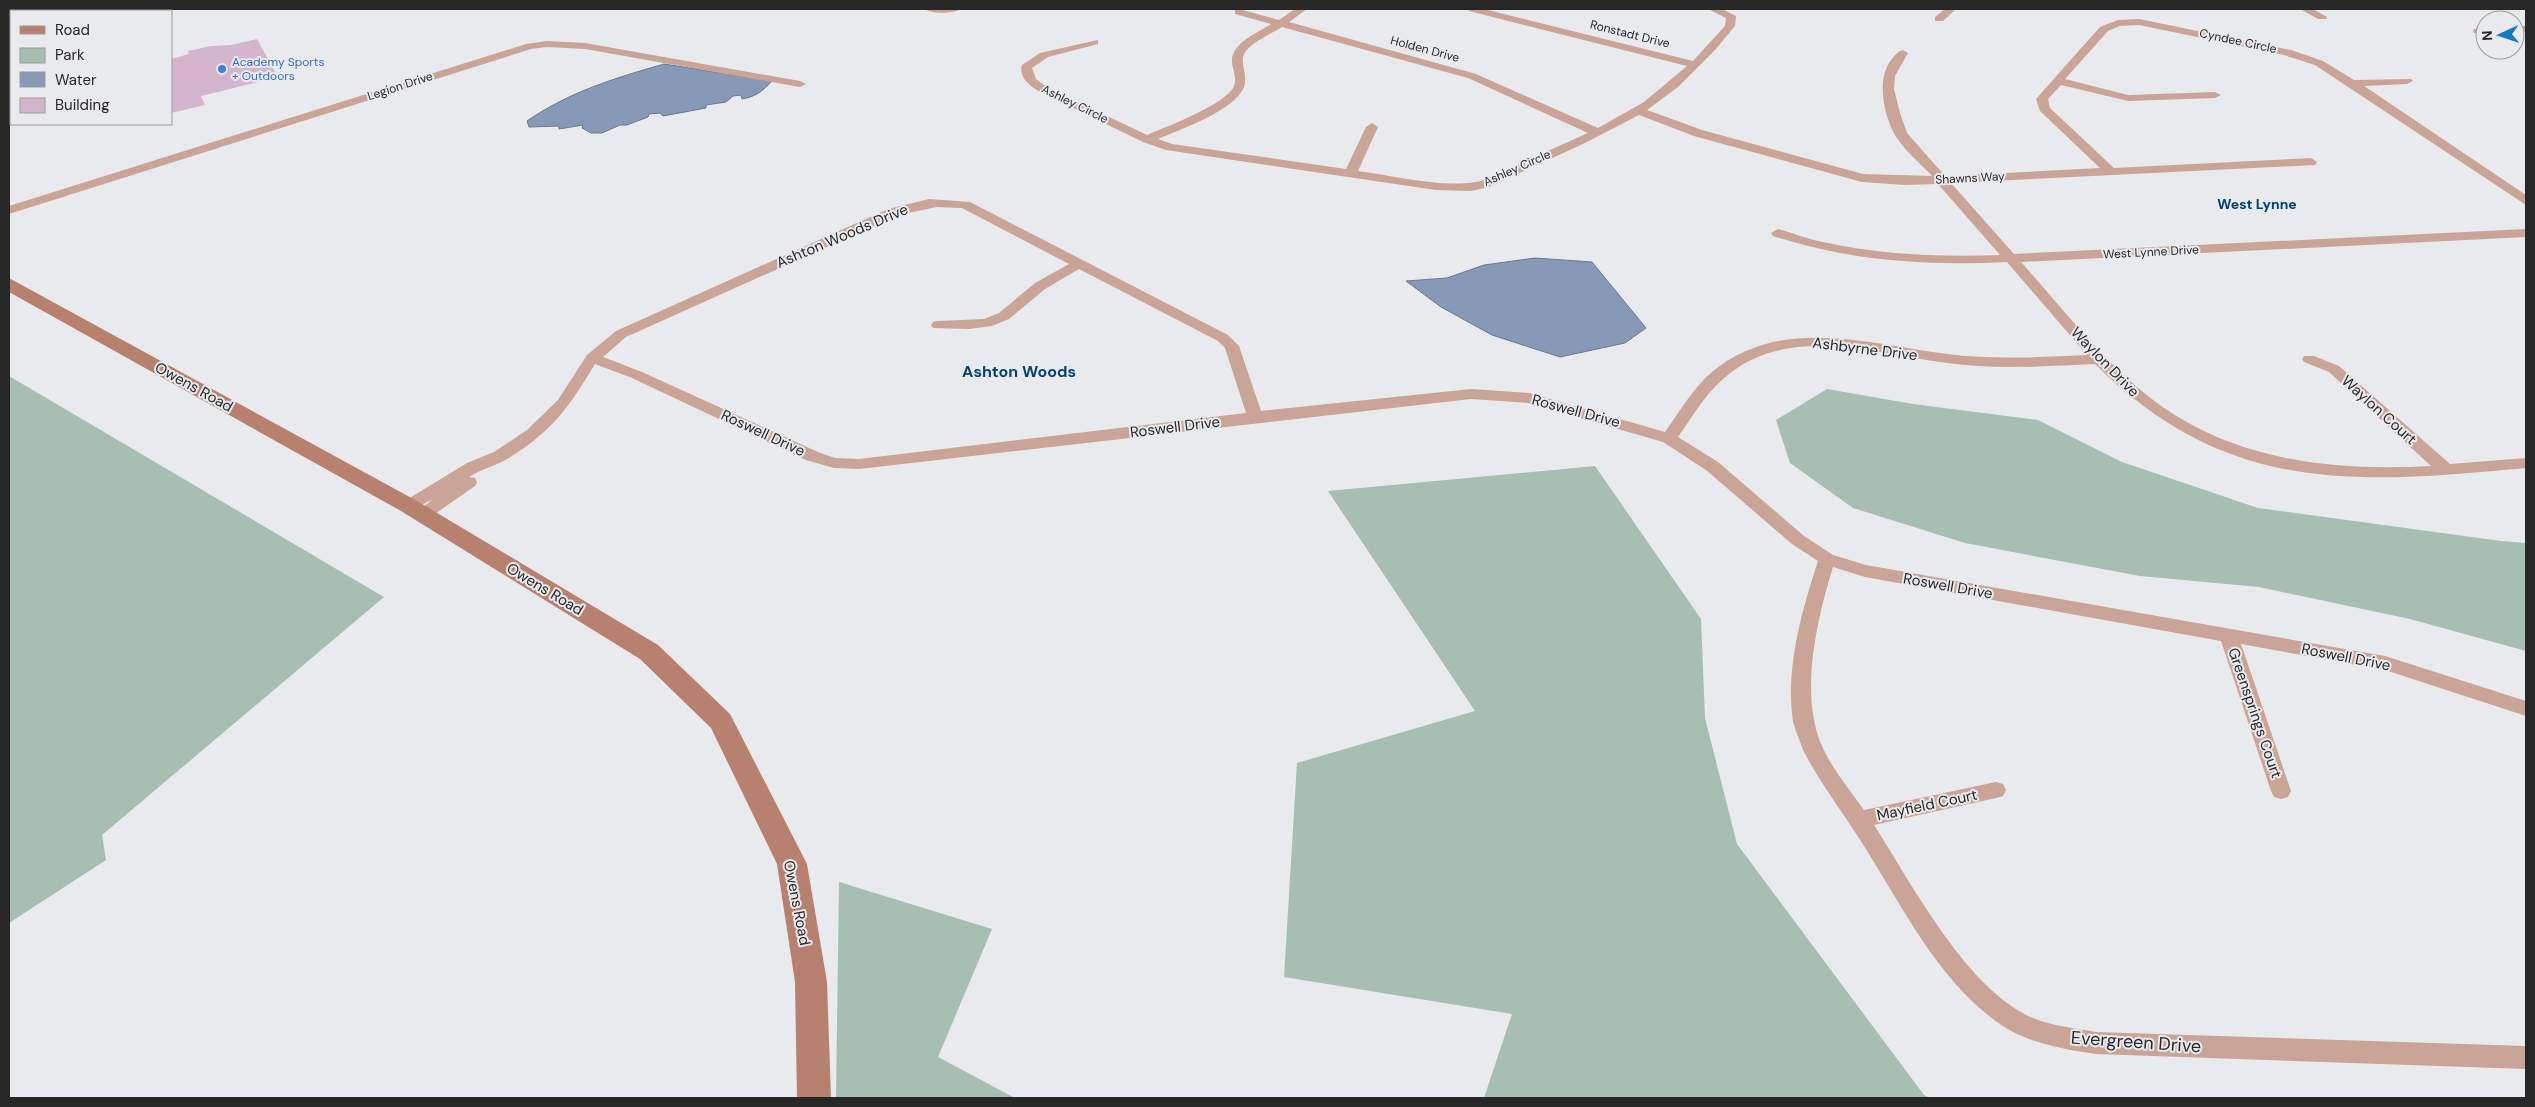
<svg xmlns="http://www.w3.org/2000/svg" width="2535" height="1107" font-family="'DM Sans',sans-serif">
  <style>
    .green { fill: #a7beb2 }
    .water { fill: #869ab7; stroke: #6a788c }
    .building { fill: #d5b5cd }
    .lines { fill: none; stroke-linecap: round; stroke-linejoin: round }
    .street { fill: #caa497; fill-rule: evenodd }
    .secondary { fill: #b8816f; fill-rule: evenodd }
    .shop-dot { fill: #3f7fe0; stroke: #e9eaed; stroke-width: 2 }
    .labels { text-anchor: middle; stroke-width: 4; stroke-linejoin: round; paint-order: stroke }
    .far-street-label { font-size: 12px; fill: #272728; stroke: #e9eaed }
    .far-shop-label { font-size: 12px; fill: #366cbe; stroke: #e9eaed; text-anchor: start }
    .far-neighbourhood-label { font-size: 14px; font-weight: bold; fill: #004271; stroke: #e9eaed }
    .street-label { font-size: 15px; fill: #272728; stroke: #e9eaed }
    .neighbourhood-label { font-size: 16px; font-weight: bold; fill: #004271; stroke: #e9eaed }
    .near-street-label { font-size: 18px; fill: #272728; stroke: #e9eaed }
  </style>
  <rect width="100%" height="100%" fill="#e9eaed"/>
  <path class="green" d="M 9,376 L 384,597 L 102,835 L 106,860 L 9,923 Z
    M 1827,389 L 1913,404 L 2038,420 L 2122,462 L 2258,508 L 2501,541 L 2526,543 L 2526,651 L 2410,619 L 2259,587 L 2140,576 L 1965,543 L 1853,508 L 1790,463 L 1776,420 Z
    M 1595,466 L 1701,619 L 1705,718 L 1737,844 L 1924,1095 L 1930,1098 L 1484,1098 L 1512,1014 L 1284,977 L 1297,763 L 1475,711 L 1328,491 Z
    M 839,882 L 992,929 L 938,1057 L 1015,1098 L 836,1098 Z"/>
  <path class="water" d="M 664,64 L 772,81 C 763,91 755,97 742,99 L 741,95 L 733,96 L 726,102 L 706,105 L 706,108 L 663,116 L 660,113 L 649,114 L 648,117 L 627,125 L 620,125 L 602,133 L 591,133 L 582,128 L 583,125 L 559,129 L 559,126 L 529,127 L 527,121 C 569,92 615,78 664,64 Z
    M 1535,258 L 1592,262 L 1646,328 L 1625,343 L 1560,357 L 1492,335 L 1441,307 L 1406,281 L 1447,278 L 1484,265 Z"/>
  <path class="building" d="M 257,39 L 278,77 L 201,96 L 205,105 L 171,113 L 171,59 L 189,54 L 188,51 L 211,46 L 231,45 Z"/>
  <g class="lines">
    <path class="street" d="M 925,9 L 960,9 C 954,14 931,14 925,9 Z
      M 1239,9 L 1279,20 L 1295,9 L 1307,9 L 1289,22 L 1476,74 L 1598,128 L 1644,102 L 1687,66 L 1469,11 L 1468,9 L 1484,9 L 1693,61 L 1725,26 L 1726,18 L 1708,9 L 1722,9 L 1736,16 L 1735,26 L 1715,50 L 1678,87 L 1647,110 L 1702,130 L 1863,174 L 1932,176 C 1920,163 1904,150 1895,135 C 1884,116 1877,82 1889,63 C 1893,58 1897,51 1903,50 L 1908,53 L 1895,76 L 1894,89 L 1900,113 L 1907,133 L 1945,176 L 2100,168 L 2040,111 L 2036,99 L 2100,27 L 2118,20 L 2139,19 L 2291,50 L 2323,61 L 2354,80 L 2411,79 L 2413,81 L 2407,84 L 2364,86 L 2526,195 L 2526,205 L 2315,65 L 2284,55 L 2139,25 L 2120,26 L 2108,31 L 2065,79 L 2128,95 L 2215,92 L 2221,95 L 2215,98 L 2128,101 L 2061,85 L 2048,99 L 2050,108 L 2114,168 L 2311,158 L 2317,162 L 2315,165 L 1951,183 L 2014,254 L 2526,229 L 2526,237 L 2021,262 C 2056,301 2089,343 2128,379 C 2213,458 2320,472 2431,466 L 2329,372 L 2304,362 L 2302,359 L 2304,356 L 2314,356 L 2339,366 L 2450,464 L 2526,458 L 2526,468 C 2355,484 2227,495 2095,364 C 2046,366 1996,370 1947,363 C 1873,354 1785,322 1722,380 C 1704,396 1692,417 1678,437 L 1718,462 L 1804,536 L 1833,555 L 1866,565 L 2385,656 L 2526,701 L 2526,716 L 2385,670 L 2241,644 L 2291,791 L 2288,797 L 2281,799 L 2274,797 L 2271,791 L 2221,641 L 1865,577 L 1833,567 C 1817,619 1799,695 1822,746 C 1832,769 1850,790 1864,810 L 1996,782 L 2003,784 L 2006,790 L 2003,796 L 1996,798 L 1874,825 C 1912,884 1967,990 2033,1018 C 2052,1026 2075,1028 2096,1032 L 2526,1046 L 2526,1069 L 2096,1054 C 2060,1049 2022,1042 1993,1019 C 1936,976 1902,906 1864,846 C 1844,814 1820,783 1803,750 C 1800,740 1795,731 1793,721 C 1785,669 1802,610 1818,561 L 1792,544 L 1706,470 L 1663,442 L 1528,403 L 1471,399 L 859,469 L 834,468 L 806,460 L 632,378 L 595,364 C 569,407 552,432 507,459 C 495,466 481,469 469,477 L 475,478 L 477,482 L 475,486 L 429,518 L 417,518 L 415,514 L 433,499 L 409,512 L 403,510 L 401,506 L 403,502 L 467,463 L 494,452 L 527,430 L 558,400 L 587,355 L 616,331 L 888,209 L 929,199 L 970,202 L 1228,335 L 1239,346 L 1261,411 L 1471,389 L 1529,393 L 1665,432 C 1680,411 1693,388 1712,372 C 1780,315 1869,344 1947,354 C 1993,360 2041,357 2087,355 L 2007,262 C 1927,266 1849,261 1773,236 L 1771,233 L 1778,229 C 1793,233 1807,239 1823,242 C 1881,255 1940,257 2000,255 L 1938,184 L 1905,185 L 1862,182 L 1694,136 L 1639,115 L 1585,143 L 1489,187 L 1471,191 L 1436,190 L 1166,150 L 1143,142 L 1040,92 C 1030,86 1018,77 1022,65 L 1040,53 L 1098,40 L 1098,44 L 1048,57 L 1032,68 L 1036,79 L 1048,88 L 1147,135 C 1166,127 1227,104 1234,86 C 1237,78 1233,70 1232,63 C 1230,43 1258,33 1271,24 L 1235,14 L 1235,10 ZM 1282,27 L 1468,78 L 1588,133 L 1481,181 C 1442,189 1397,176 1358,171 L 1378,127 L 1372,123 L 1366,127 L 1346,169 L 1172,144 L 1158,139 C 1181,129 1228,113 1242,91 C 1251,77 1237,62 1246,51 C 1254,41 1271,34 1282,27 ZM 937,207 L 962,208 L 1069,264 L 1035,283 L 999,313 L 984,319 L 938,321 L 933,322 L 931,325 L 933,328 L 969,329 L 992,326 L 1009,319 L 1045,289 L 1079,269 L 1218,341 L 1225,348 L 1246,413 L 859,459 L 835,458 L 818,452 L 642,372 L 603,357 L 626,337 L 898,215 Z
      M 1945,9 L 1956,9 L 1943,21 L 1935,21 L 1935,17 Z
      M 2300,9 L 2313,9 L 2327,17 L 2326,19 L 2318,19 Z
      M 2515,26 L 2526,26 L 2526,32 L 2515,32 Z
      M 2485,28 L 2485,34 L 2474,33 L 2473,31 L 2474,29 Z
      M 547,41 L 585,43 L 800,81 L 806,84 L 800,87 L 585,49 L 547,47 L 531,49 L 9,214 L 9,206 L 526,44 Z"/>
    <path class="secondary" d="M 9,278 L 417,501 L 658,645 L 730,714 L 807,864 L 827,982 L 831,1098 L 797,1098 L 795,982 L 777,864 L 711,728 L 640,659 L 401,511 L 9,292 Z"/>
  </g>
  <circle class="shop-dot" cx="222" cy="69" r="5"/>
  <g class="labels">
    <g class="far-street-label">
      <text transform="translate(1630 34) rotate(14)" y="4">Ronstadt Drive</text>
      <text transform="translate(2238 41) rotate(12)" y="4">Cyndee Circle</text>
      <text transform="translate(1425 49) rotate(15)" y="4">Holden Drive</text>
      <text transform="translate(400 86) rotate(-18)" y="4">Legion Drive</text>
      <text transform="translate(1075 104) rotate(26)" y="4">Ashley Circle</text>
      <text transform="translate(1517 168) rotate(-24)" y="4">Ashley Circle</text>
      <text transform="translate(1970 178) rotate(-3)" y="4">Shawns Way</text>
      <text transform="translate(2151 252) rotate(-3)" y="4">West Lynne Drive</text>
    </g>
    <g class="far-shop-label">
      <text x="232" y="66">Academy Sports<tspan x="232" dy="14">+ Outdoors</tspan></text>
    </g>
    <g class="far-neighbourhood-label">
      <text x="2257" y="209">West Lynne</text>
    </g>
    <g class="street-label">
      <text transform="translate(842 236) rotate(-23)" y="5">Ashton Woods Drive</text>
      <text transform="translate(1865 349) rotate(7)" y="5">Ashbyrne Drive</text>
      <text transform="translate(2105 362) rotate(46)" y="5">Waylon Drive</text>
      <text transform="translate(194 387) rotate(29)" y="5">Owens Road</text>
      <text transform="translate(2379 410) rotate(42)" y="5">Waylon Court</text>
      <text transform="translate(1576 411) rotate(15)" y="5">Roswell Drive</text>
      <text transform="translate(1175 427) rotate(-7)" y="5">Roswell Drive</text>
      <text transform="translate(763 433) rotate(25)" y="5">Roswell Drive</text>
      <text transform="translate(1948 586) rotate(10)" y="5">Roswell Drive</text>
      <text transform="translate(545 589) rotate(31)" y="5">Owens Road</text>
      <text transform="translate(2346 657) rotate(11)" y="5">Roswell Drive</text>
      <text transform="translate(2255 713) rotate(71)" y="5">Greensprings Court</text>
      <text transform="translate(1927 805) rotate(-12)" y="5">Mayfield Court</text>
      <text transform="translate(797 903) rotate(79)" y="5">Owens Road</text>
    </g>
    <g class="neighbourhood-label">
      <text x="1019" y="377">Ashton Woods</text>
    </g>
    <g class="near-street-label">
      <text transform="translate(2136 1042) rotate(4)" y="6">Evergreen Drive</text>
    </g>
  </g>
  <rect width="2535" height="1107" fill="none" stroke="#272728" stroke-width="20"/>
  <rect x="10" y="10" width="162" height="115" fill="#e9eaed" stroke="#9b9c9e"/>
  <rect x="20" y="26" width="25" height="8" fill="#b8816f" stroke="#9b9c9e"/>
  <text x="55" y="35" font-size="15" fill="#272728">Road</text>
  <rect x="20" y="48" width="25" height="15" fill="#a7beb2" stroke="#9b9c9e"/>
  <text x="55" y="60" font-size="15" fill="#272728">Park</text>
  <rect x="20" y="72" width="25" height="15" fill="#869ab7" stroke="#9b9c9e"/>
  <text x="55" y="85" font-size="15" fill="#272728">Water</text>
  <rect x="20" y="98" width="25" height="15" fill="#d5b5cd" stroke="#9b9c9e"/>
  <text x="55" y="110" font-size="15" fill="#272728">Building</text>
  <g transform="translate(2500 35) rotate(267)"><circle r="24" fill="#e9eaed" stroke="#9b9c9e"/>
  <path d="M0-4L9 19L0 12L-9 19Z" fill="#127ac5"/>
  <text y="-8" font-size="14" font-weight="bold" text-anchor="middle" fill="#272728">N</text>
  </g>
</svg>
